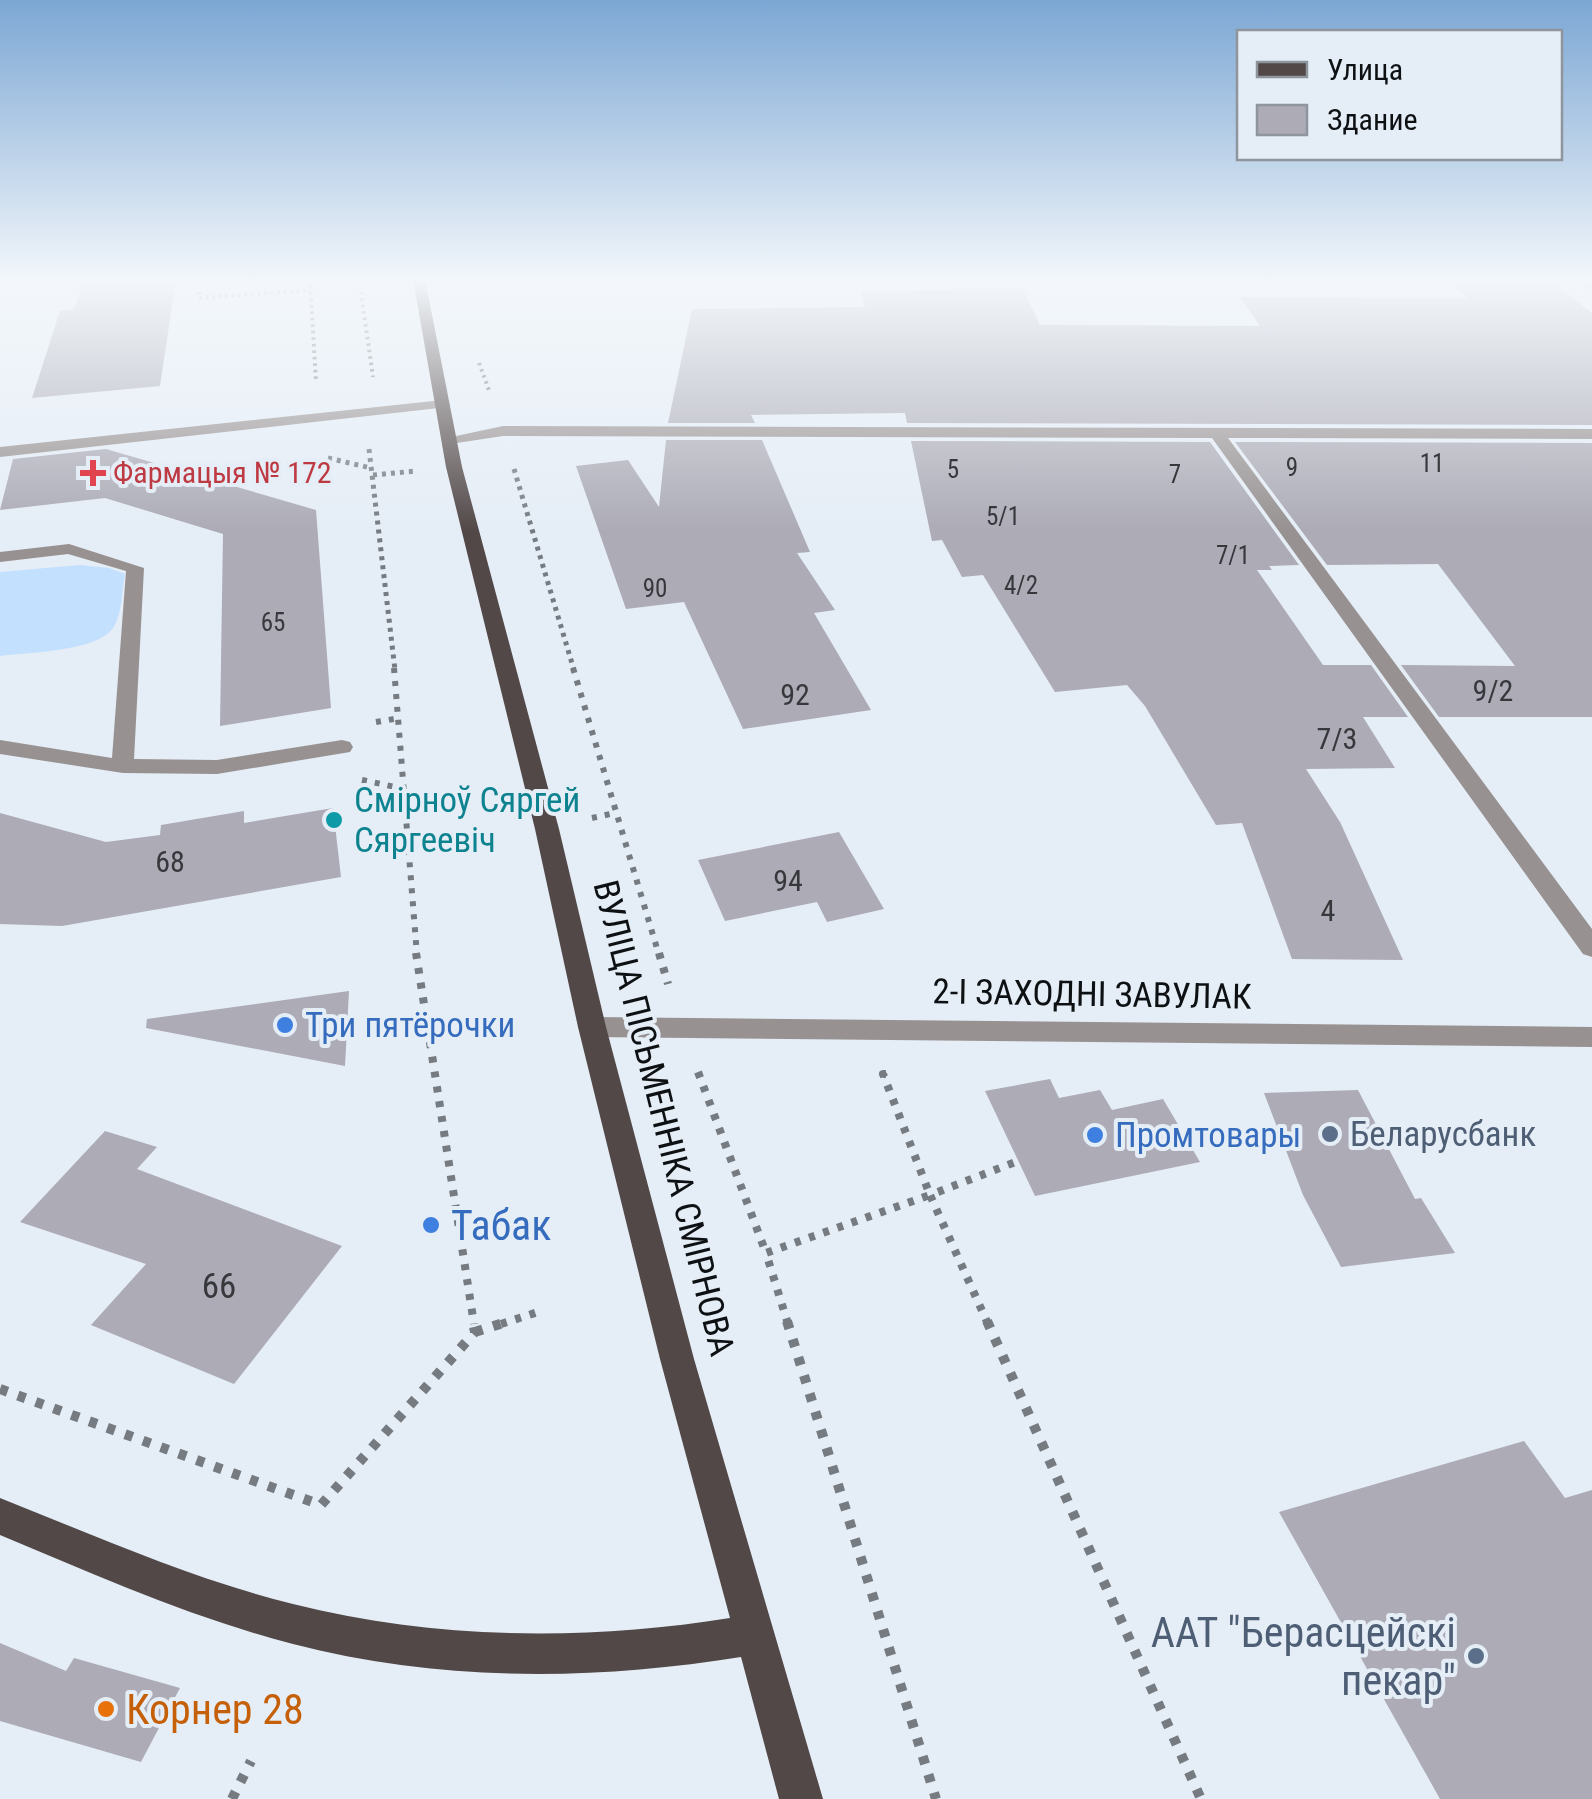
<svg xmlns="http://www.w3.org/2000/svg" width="1592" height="1799" font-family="'Roboto Condensed',sans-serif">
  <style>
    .green { fill: #c3e0ff }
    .building { fill: #acabb6 }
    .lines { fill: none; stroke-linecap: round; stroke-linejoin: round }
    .path-far4 { stroke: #757b81; stroke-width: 4; stroke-dasharray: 2.5 4; stroke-linecap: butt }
    .path-far3 { stroke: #757b81; stroke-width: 5; stroke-dasharray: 4 5; stroke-linecap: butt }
    .path-far2 { stroke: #757b81; stroke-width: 6; stroke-dasharray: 5 8; stroke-linecap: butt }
    .path-far1 { stroke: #757b81; stroke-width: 8; stroke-dasharray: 6 9; stroke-linecap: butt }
    .path { stroke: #757b81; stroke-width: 10; stroke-dasharray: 8 11; stroke-linecap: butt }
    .minor { fill: #979191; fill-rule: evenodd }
    .major { fill: #524848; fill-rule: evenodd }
    .health-dot { fill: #e0444e; stroke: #e5edf6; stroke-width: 4 }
    .culture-dot { fill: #0f9aa8; stroke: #e5edf6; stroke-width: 4 }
    .shop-dot { fill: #3f7fe0; stroke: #e5edf6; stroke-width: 4 }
    .service-dot { fill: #5c6f8a; stroke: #e5edf6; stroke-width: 4 }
    .food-dot { fill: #e8710a; stroke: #e5edf6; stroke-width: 4 }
    .labels { text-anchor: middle; stroke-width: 8; stroke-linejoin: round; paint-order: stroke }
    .far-number-label { font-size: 25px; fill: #36383c }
    .far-health-label { font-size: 30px; fill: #be3a42; stroke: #e5edf6; text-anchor: start }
    .number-label { font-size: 30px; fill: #36383c }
    .culture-label { font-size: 35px; fill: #0d838f; stroke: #e5edf6; text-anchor: start }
    .street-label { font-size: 35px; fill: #0e1114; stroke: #e5edf6 }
    .shop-label { font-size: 35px; fill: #366cbe; stroke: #e5edf6; text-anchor: start }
    .service-label { font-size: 35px; fill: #4e5e75; stroke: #e5edf6; text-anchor: start }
    .near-number-label { font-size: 35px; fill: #36383c }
    .near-shop-label { font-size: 42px; fill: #366cbe; stroke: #e5edf6; text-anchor: start }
    .near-service-label { font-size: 42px; fill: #4e5e75; stroke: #e5edf6; text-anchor: end }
    .near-food-label { font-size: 42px; fill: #c56008; stroke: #e5edf6; text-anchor: start }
  </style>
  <rect width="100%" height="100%" fill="#e5edf6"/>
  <path class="green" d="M 80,565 L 109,568 L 125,574 C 122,589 122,616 113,628 C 96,652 28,652 0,656 L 0,572 Z"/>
  <path class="building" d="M 85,279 L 176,279 L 160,386 L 32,398 L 60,311 L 74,309 Z
    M 1550,279 L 1592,313 L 1592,425 L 907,423 L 905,413 L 751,415 L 755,423 L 668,423 L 692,309 L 865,307 L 861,291 L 1023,289 L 1040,325 L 1260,326 L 1240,297 L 1468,298 L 1446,280 Z
    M 666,440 L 762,440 L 810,552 L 797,553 L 835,610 L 814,613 L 871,710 L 743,729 L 684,602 L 626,609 L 576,466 L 628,460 L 659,507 Z
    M 911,441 L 1210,442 L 1299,565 L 1269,566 L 1272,570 L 1257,570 L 1323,665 L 1371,665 L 1408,717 L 1363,717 L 1395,768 L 1306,769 L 1340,822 L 1403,960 L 1292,959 L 1242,823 L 1216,825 L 1145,706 L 1127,685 L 1055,692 L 983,575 L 962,577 L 942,540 L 932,541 Z
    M 1235,442 L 1592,443 L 1592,717 L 1439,717 L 1401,665 L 1515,666 L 1438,564 L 1327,565 Z
    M 106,449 L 316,510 L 331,708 L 220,726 L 223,534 L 105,498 L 0,510 L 13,459 Z
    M 333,808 L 341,877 L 62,926 L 0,924 L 0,813 L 106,842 L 160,835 L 161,825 L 244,811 L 244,823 Z
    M 839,832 L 884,909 L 827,922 L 817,902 L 725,921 L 698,860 Z
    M 349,991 L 345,1066 L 146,1028 L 147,1019 Z
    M 1050,1079 L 1059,1098 L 1100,1090 L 1112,1110 L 1163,1099 L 1200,1162 L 1035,1196 L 985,1091 Z
    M 1358,1090 L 1415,1199 L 1421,1198 L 1455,1253 L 1341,1267 L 1303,1195 L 1264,1093 Z
    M 105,1131 L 157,1147 L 137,1169 L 342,1246 L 234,1384 L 91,1325 L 146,1264 L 20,1222 Z
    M 1524,1441 L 1565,1498 L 1592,1490 L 1592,1799 L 1440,1799 L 1279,1512 Z
    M 0,1643 L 66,1671 L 74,1658 L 180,1688 L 141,1762 L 0,1721 Z"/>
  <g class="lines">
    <path class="path-far4" d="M 201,279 L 199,298 L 311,290
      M 310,279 L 316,382
      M 359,279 L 373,377
      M 479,363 L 490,393"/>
    <path class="path-far3" d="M 369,449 L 395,670
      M 328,458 L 371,468
      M 514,469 L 574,670
      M 373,475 L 416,471"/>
    <path class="path-far2" d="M 394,668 L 417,955
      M 573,668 L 659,955
      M 376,722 L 400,718
      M 362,780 L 405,789
      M 592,818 L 615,813"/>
    <path class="path-far1" d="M 416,953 L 474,1324
      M 659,953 L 668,984
      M 698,1072 L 766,1253
      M 501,1324 L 538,1312
      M 788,1324 L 766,1253 L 930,1195 L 883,1074 L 887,1074
      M 988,1324 L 930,1195 L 1018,1161"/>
    <path class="path" d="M 787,1321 L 936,1799
      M 987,1321 L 1201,1799
      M 475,1332 L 509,1321
      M 0,1389 L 321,1505 L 475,1332 L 473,1321
      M 232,1799 L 251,1761"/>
    <path class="minor" d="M 1574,279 L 1588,279 L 1592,291 Z
      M 443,400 L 450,404 L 448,407 L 0,457 L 0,447 Z
      M 503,426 L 1592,429 L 1592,439 L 1228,438 L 1592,929 L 1592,957 L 1583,954 L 1212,438 L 503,436 L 450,444 L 442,439 Z
      M 69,544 L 144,568 L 134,759 L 217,760 L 342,740 L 350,742 L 353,747 L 350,752 L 217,774 L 123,773 L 0,754 L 0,740 L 112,758 L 126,571 L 68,554 L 0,562 L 0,552 Z
      M 592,1017 L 1592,1027 L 1592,1047 L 592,1037 L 582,1034 L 578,1027 L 582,1020 Z"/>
    <path class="major" d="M 413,279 L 425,279 L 462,467 L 559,829 L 606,1027 L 694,1359 L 823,1799 L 779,1799 L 741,1657 C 592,1681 440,1682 293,1644 C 192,1618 96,1575 0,1535 L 0,1498 C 96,1536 192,1579 293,1604 C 435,1640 586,1641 730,1618 L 660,1359 L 578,1027 L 535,829 L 446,467 Z"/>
  </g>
  <linearGradient id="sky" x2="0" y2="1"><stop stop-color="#7ca7d4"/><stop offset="0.53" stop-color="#f3f7fb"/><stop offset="1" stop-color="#f3f7fb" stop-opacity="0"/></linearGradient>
  <rect width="1592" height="531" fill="url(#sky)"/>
  <path class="health-dot" d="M88 458h10v10h10v10h-10v10h-10v-10h-10v-10h10z"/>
  <circle class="culture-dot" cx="334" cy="820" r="10"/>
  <g class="shop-dot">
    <circle cx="285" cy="1025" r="10"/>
    <circle cx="1095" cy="1135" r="10"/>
    <circle cx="431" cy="1225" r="10"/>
  </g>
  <g class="service-dot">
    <circle cx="1330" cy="1134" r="10"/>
    <circle cx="1476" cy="1656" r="10"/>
  </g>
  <circle class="food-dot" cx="106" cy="1709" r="10"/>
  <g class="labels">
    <g class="far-number-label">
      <text x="1432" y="472">11</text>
      <text x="1292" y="476">9</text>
      <text x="953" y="478">5</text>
      <text x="1175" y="483">7</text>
      <text x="1003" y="525">5/1</text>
      <text x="1233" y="564">7/1</text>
      <text x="1021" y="594">4/2</text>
      <text x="655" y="597">90</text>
      <text x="273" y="631">65</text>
    </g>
    <g class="far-health-label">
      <text x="113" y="483">Фармацыя № 172</text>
    </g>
    <g class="number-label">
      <text x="1493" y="701">9/2</text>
      <text x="795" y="705">92</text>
      <text x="1337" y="749">7/3</text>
      <text x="170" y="872">68</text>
      <text x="788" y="891">94</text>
      <text x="1328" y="921">4</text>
    </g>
    <g class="culture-label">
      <text x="354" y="812">Смірноў Сяргей<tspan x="354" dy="40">Сяргеевіч</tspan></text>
    </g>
    <g class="street-label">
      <text transform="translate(1092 994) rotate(1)" y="12">2-І ЗАХОДНІ ЗАВУЛАК</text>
      <text transform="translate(664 1118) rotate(76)" y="12">ВУЛІЦА ПІСЬМЕННІКА СМІРНОВА</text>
    </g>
    <g class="shop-label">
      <text x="305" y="1037">Три пятёрочки</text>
      <text x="1115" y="1147">Промтовары</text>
    </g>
    <g class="service-label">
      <text x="1350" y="1146">Беларусбанк</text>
    </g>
    <g class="near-number-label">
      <text x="219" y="1298">66</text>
    </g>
    <g class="near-shop-label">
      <text x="451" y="1240">Табак</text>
    </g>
    <g class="near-service-label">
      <text x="1456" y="1647">ААТ "Берасцейскі<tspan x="1456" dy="48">пекар"</tspan></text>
    </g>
    <g class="near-food-label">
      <text x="126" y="1724">Корнер 28</text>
    </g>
  </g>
  <rect x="1237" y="30" width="325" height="130" fill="#e5edf6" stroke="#8f959c" stroke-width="2.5"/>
  <rect x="1257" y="62" width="50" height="15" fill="#524848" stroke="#8f959c" stroke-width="2.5"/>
  <text x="1327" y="80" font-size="30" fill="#0e1114">Улица</text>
  <rect x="1257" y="105" width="50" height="30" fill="#acabb6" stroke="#8f959c" stroke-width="2.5"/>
  <text x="1327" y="130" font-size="30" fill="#0e1114">Здание</text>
</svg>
